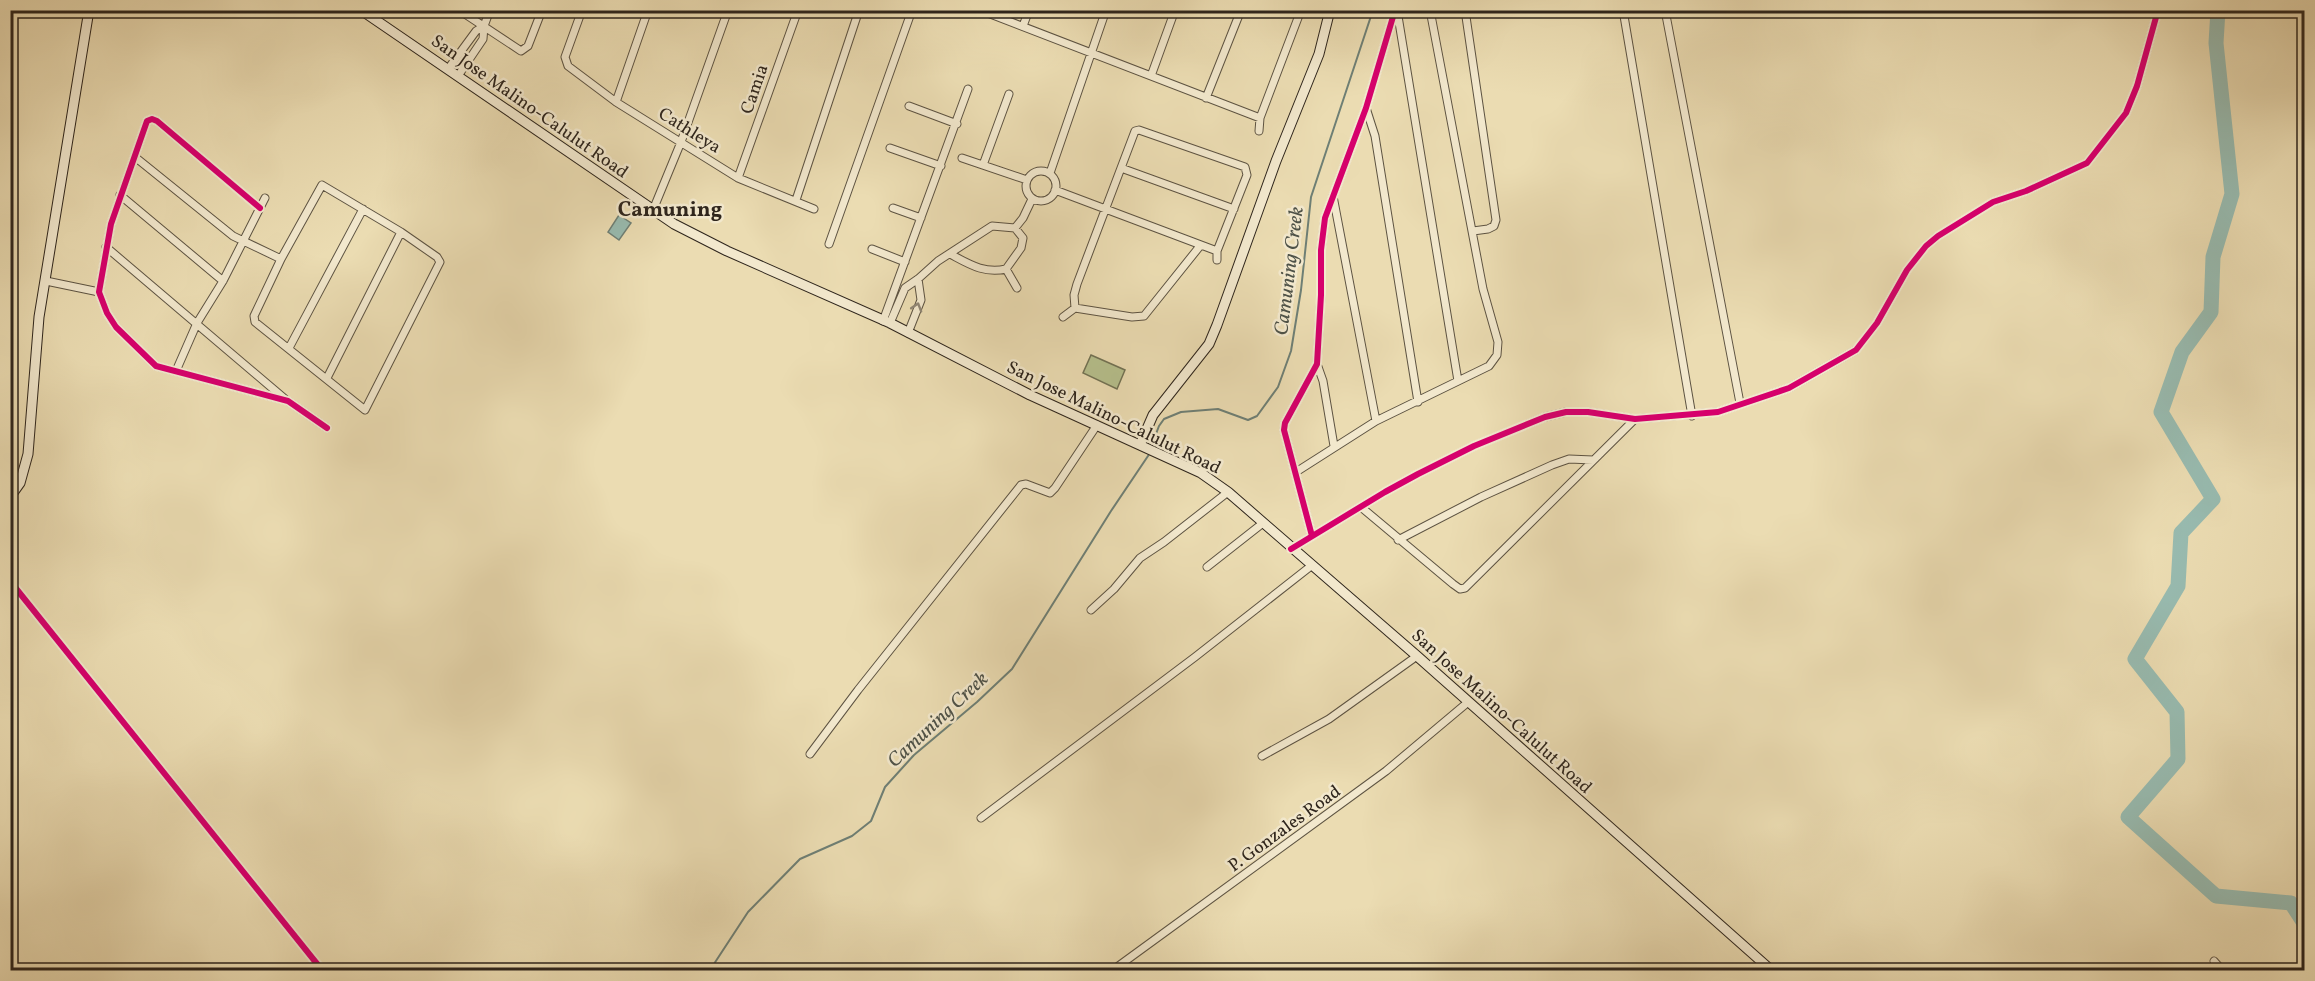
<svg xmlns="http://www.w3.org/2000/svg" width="2315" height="981" font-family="Vollkorn,serif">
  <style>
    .green { fill: #b6c08d; stroke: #727254; stroke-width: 1.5 }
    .water { fill: #98bbb0; stroke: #6e7f75; stroke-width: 1.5 }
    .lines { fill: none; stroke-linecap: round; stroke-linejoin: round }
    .stream { stroke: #6e7f75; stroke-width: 2 }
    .river { stroke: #98bbb0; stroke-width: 15 }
    .street-casing { stroke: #5d5342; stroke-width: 9 }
    .secondary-casing { stroke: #2e251c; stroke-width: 11 }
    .street { stroke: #f2e8cd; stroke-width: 7 }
    .secondary { stroke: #f2e8cd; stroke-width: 9 }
    .cycleway-casing { stroke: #f2e8cd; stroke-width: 10 }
    .cycleway { stroke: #d6006c; stroke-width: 6 }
    .oneway { stroke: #908674 }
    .labels { text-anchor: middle; stroke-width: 5; stroke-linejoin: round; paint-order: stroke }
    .street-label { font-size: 18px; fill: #2e251c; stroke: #f2e8cd }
    .water-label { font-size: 20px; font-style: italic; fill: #4e5248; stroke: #f2e8cd }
    .quarter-label { font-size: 21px; font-weight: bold; fill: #2e251c; stroke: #f2e8cd }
  </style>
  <rect width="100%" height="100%" fill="#ebdcb2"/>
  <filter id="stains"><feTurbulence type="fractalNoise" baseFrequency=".00333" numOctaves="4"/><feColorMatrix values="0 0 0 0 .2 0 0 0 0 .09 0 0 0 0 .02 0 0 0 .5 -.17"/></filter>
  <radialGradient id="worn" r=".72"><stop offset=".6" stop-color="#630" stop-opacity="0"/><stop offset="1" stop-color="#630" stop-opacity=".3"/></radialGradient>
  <path class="green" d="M 1091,355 L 1125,370 L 1117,389 L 1083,373 Z"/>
  <path class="water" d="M 619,215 L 631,223 L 619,240 L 608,232 Z"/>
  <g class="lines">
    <path class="stream" d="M 1154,439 L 1159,426 L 1164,419 L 1181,412 L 1218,409 L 1248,420 L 1257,416 L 1278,387 L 1291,351 L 1301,290 L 1311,197 L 1373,10
      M 710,970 L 748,912 L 800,859 L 852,836 L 871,821 L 885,787 L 914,755 L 977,702 L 1012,669 L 1111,511 L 1150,453"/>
    <path class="river" d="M 2218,10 L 2216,43 L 2232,194 L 2213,257 L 2211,312 L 2182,352 L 2161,412 L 2213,499 L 2181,533 L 2178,586 L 2135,659 L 2177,712 L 2178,759 L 2128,817 L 2216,896 L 2291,903 L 2304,923"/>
    <defs>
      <path id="street" d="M 459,10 L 521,51 L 528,46 L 542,10
        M 582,10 L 565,57 L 568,66 L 616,102 L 738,178 L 814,209
        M 980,10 L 1260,118
        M 1397,10 L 1458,381
        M 1465,10 L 1496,220 L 1494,226 L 1488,229 L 1473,231
        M 1623,10 L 1692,416
        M 1665,10 L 1740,403
        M 1023,26 L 1029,10
        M 448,69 L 476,31 L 484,26
        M 458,76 L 483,39 L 484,26 L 490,10
        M 1151,76 L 1175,10
        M 1206,98 L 1241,10
        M 616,102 L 648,10
        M 909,106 L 957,124
        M 1366,108 L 1375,136 L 1418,402
        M 1259,131 L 1260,118 L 1301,10
        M 890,148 L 941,166
        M 135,157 L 233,236 L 281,259
        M 962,158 L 1027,180
        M 983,165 L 1009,94
        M 1121,168 L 1234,209
        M1026 186a15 15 0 1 1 30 0a15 15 0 1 1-30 0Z
        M 1050,173 L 1106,10
        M 738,178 L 798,10
        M 322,185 L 401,232 L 437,257 L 440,262 L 365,410 L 255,322 L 254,316 L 281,259 Z
        M 1055,190 L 1217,251 L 1217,260
        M 120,195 L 223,281
        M 1333,196 L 1376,421
        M 796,200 L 859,10
        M 260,208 L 157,121 L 152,119 L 147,121 L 111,224 L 99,292 L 107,313 L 116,327 L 156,366 L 288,401 L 327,428
        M 893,208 L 921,218
        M 653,210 L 681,142 L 728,10
        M 829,244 L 912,10
        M 106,247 L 285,399
        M 872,249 L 905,262
        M 950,254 C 969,264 984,274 1006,269 L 1021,248 L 1023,238 L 1015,228
        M 1006,269 L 1017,288
        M 46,281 L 99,292
        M 1075,308 L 1074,295 L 1077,284 L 1135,131 L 1139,130 L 1245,167 L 1247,175 L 1217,251
        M 1063,317 L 1075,308 L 1132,317 L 1144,316 L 1200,246
        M 883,321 L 968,89
        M 890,323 L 905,288 L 918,279 L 938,261 L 992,226 L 1015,228 L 1023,218 L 1032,199
        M 908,333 L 921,300 L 918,279
        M 289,348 L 363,209
        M 1317,364 L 1323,381 L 1334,446
        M 176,371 L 197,323 L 223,281 L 265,198
        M 327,378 L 401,232
        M 1296,472 L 1376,421 L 1489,366 L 1497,355 L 1498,342 L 1483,289 L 1430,10
        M 1361,507 L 1453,584 L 1460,589 L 1465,588 L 1635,419
        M 1312,536 L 1284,430 L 1285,423 L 1317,364 L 1321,295 L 1321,250 L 1325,218 L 1366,108 L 1395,10
        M 1398,540 L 1481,497 L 1552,465 L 1569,459 L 1593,460
        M 1291,549 L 1385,492 L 1418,474 L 1474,446 L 1545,417 L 1566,412 L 1588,412 L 1635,419 L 1718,412 L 1789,388 L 1856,350 L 1877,323 L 1907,270 L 1926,246 L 1938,236 L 1993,202 L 2026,191 L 2087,163 L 2126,113 L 2137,86 L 2158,10
        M 1207,567 L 1263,523
        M 10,581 L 322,970
        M 1091,610 L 1114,589 L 1140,558 L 1164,542 L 1228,492
        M 810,754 L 858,690 L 1021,485 L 1026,484 L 1050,493 L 1055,488 L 1097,425
        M 1262,756 L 1329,719 L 1417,656
        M 981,818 L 1195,657 L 1311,566
        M 2214,961 L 2222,970
        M 1113,970 L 1386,771 L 1467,703"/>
      <path id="secondary" d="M 361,10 L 674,224 L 727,251 L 890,323 L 1030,395 L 1201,473 L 1228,492 L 1417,656 L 1771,970
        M 1140,445 L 1153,415 L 1209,344 L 1217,325 L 1276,161 L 1319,54 L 1330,10
        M 10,497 L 20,483 L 28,454 L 39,317 L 89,10"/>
    </defs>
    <use href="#street" class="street-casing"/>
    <use href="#secondary" class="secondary-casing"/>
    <use href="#street" class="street"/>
    <use href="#secondary" class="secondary"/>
    <defs>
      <path id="cycleway" d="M 260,208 L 157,121 L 152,119 L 147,121 L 111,224 L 99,292 L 107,313 L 116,327 L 156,366 L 288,401 L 327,428
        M 1312,536 L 1284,430 L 1285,423 L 1317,364 L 1321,295 L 1321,250 L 1325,218 L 1366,108 L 1395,10
        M 1291,549 L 1385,492 L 1418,474 L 1474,446 L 1545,417 L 1566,412 L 1588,412 L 1635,419 L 1718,412 L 1789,388 L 1856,350 L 1877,323 L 1907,270 L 1926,246 L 1938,236 L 1993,202 L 2026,191 L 2087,163 L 2126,113 L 2137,86 L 2158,10
        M 10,581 L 322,970"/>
    </defs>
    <use href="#cycleway" class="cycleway-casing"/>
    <use href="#cycleway" class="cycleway"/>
  </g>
  <defs><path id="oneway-chevron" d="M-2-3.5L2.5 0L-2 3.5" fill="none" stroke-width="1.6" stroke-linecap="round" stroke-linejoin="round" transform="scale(1.5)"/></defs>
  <use class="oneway" href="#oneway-chevron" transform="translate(917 307) rotate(-73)"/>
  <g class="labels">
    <g class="street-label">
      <text transform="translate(754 89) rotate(-71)" y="6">Camia</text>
      <text transform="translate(530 106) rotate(35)" y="6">San Jose Malino-Calulut Road</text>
      <text transform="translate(690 130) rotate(32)" y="6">Cathleya</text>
      <text transform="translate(1114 417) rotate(26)" y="6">San Jose Malino-Calulut Road</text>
      <text transform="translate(1502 711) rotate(42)" y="6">San Jose Malino-Calulut Road</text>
      <text transform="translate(1284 828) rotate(-36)" y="6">P. Gonzales Road</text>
    </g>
    <g class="water-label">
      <text transform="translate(1288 271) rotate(-83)" y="7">Camuning Creek</text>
      <text transform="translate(937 719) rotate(-43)" y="7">Camuning Creek</text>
    </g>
    <g class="quarter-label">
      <text x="670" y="216">Camuning</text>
    </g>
  </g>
  <rect width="2315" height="981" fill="none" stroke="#ebdcb2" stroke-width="36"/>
  <rect x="12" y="12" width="2291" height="957" fill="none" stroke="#2e251c" stroke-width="3"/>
  <rect x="18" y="18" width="2279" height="945" fill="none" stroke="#2e251c" stroke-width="1.5"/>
  <rect width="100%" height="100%" filter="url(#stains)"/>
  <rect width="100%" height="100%" fill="url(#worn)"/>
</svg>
